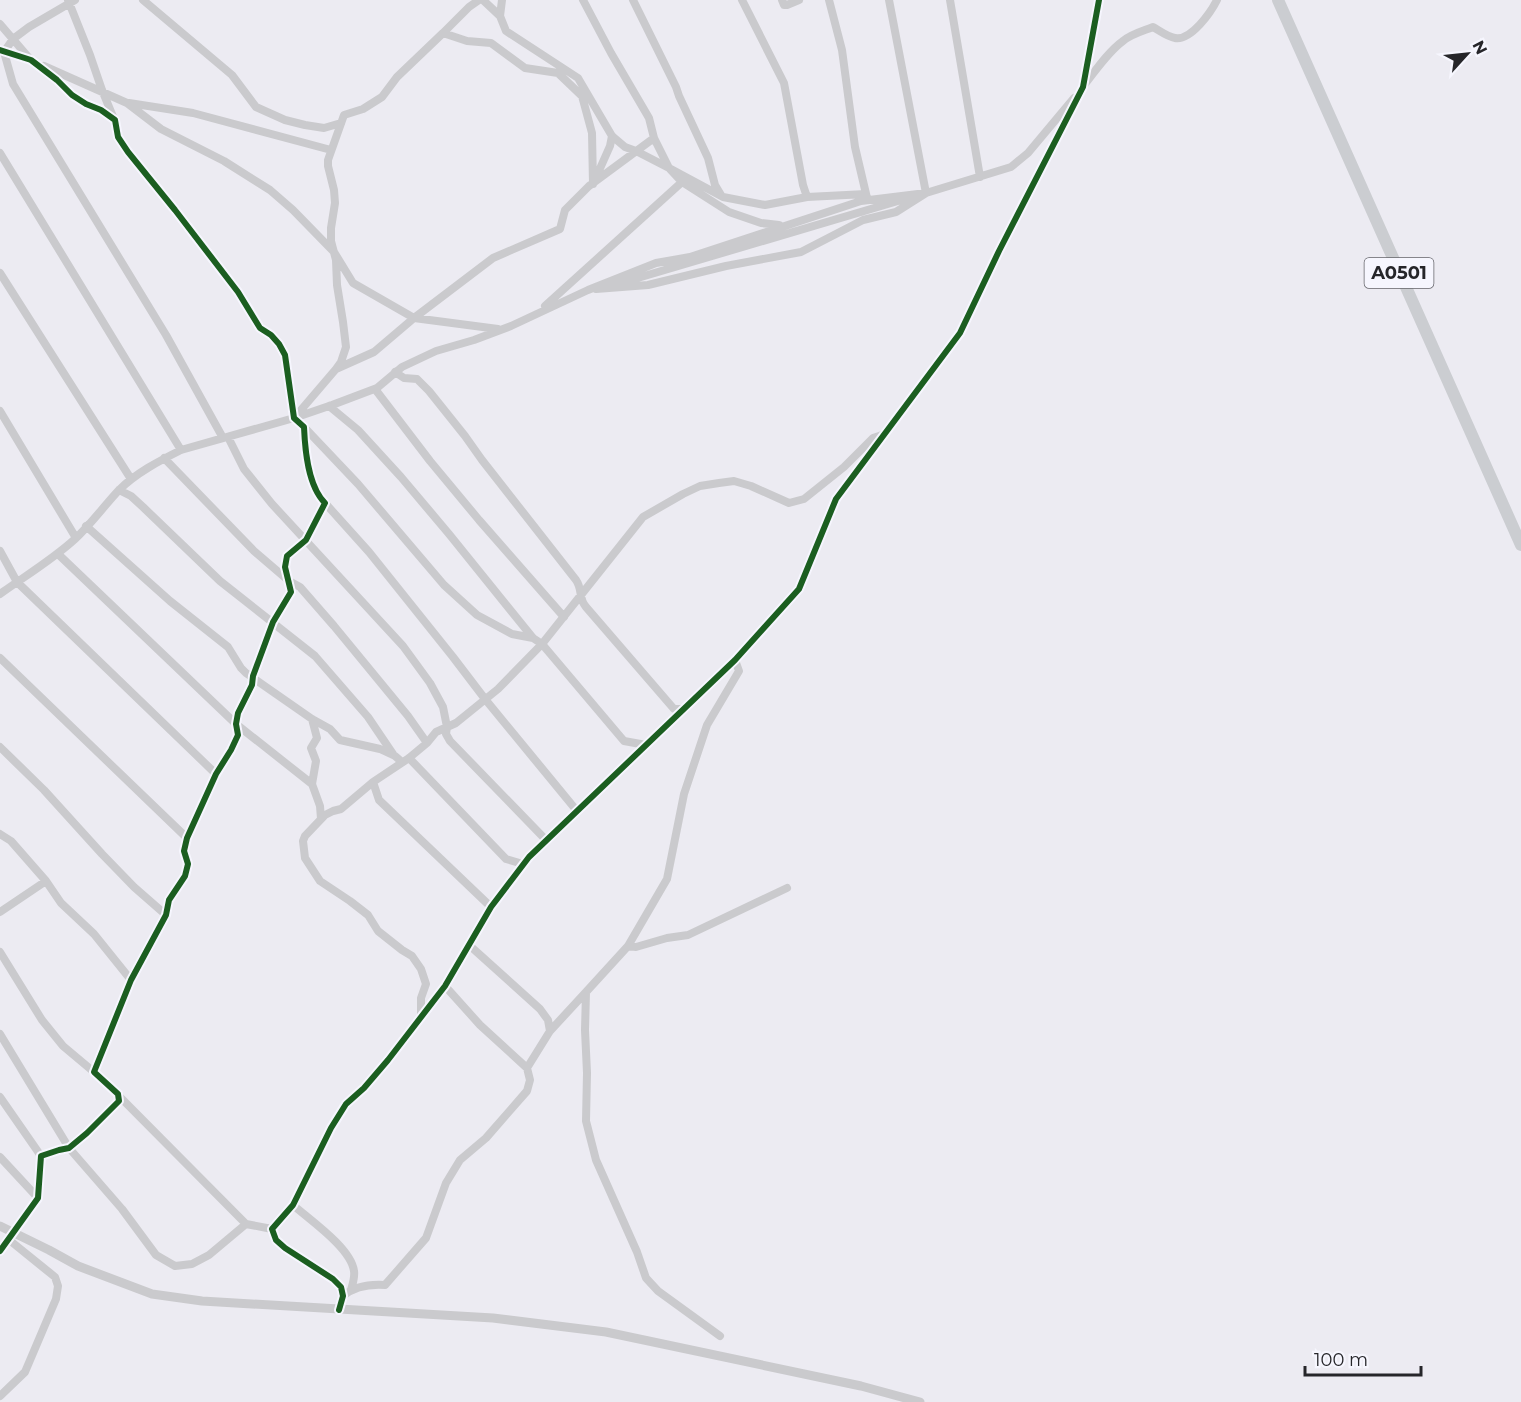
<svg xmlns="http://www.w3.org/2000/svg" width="1521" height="1402" font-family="Montserrat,sans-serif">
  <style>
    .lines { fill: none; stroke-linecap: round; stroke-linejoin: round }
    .minor { stroke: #cacacd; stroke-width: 8 }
    .tertiary { stroke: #cacacd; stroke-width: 9 }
    .trunk { stroke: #cbcdd1; stroke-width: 12 }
    .cycleway-casing { stroke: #f6f6fe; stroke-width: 10 }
    .cycleway { stroke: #1b5e20; stroke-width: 6 }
    .labels { text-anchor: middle; stroke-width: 4.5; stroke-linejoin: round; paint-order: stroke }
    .shield { fill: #f6f6fe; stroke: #64646a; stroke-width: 1.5 }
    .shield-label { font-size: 18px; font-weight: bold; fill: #26262a }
  </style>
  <rect width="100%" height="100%" fill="#ecebf2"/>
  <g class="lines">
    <path class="minor" d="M 68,0 L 90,55 L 102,90 L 114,119
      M 75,0 L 29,27 L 13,39 L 4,52 L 13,84 L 166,335 L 223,438
      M 143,0 L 232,75 L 256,107 L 285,120 L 305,125 L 324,128 L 341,123
      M 483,0 L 500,16 L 506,31 L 578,78 L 612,136 L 625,147 L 636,151 L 669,168 L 682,182 L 729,212 L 761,223 L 779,225
      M 583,0 L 611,53 L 649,118 L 654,138 L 669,168 L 723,197 L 765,205 L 807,197 L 866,194
      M 633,0 L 676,87 L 679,96 L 708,158 L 715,185 L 721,195
      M 742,0 L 784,83 L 803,185 L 807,197
      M 782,0 L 784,5 L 787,5 L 799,0
      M 829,0 L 842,50 L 855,147 L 867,198
      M 950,0 L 980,177
      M 500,16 L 502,0
      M 0,24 L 30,59
      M 443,33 L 469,7 L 479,0
      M 0,50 L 31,60 L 57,80 L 72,95 L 86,104 L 101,110 L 115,120 L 118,137 L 128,152 L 175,210 L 238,292 L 260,328 L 271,335 L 279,344 L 285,355 L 294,418 L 304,427 C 305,451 308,486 325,503 L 306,540 L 287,556 L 285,567 L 291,592 L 273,622 L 253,676 L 252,685 L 238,713 L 236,724 L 238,735 L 231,750 L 216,774 L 187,838 L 184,851 L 188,864 L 185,876 L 169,900 L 166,915 L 131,980 L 94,1072 L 118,1094 L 119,1101 L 87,1133 L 69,1148 L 59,1150 L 41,1156 L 38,1198 L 0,1251
      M 44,66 L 127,103 L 161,129 L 224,161 L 270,190 L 293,210 L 334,252 L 353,283 L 414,318 L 498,329
      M 1085,84 C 1096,70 1108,52 1123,41 C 1131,34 1143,31 1153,27 C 1160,31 1168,37 1175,38 C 1191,41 1211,12 1217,0
      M 129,103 L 193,113 L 331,150
      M 0,153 L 181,450
      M 594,182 L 610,146 L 612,136
      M 0,273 L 131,479
      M 614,285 L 908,198
      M 596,289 L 648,285 L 726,266 L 801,252 L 863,220 L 896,212 L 926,193 L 889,0
      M 545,306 L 682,182
      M 336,369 L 341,362 L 346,347 L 343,322 L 337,285 L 336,260 L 331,241 L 331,228 L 335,203 L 334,190 L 328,166 L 328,160 L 344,115 L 363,109 L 382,97 L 397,77 L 443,33 L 467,41 L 491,43 L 525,68 L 558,73 L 582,96 L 592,133 L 593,184
      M 395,372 L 404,378 L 417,379 L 429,391 L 465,436 L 482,460 L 576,580 C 583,590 578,598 586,607 L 674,709 L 684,709
      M 375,389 L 430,461 L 479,520 L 564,617
      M 329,406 L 358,430 L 401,477 L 449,534 L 533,638 L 542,644 L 624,741 L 646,745
      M 0,411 L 76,538
      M 295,417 L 336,369 L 374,352 L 414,318 L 493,258 L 560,229 L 565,210 L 589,186 L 654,138
      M 304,427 L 358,484 L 444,585 L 477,615 L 512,634 L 533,638
      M 228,437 L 244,469 L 272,504 L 403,646 L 430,683 L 443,707 L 447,727 L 446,734 L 450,741 L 546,840
      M 164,458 L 254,551 L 289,581 L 300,587 L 334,626 L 408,716 L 427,743
      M 119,490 L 131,496 L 143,507 L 220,581 L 315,656 L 368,717 L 393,754
      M 325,503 L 369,552 L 453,657 L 485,699 L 577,811
      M 86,526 L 170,601 L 228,647 L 241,668 L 246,673 L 312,719 L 330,729 L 340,740 L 380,749 L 395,756 L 402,762
      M 0,551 L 17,582 L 216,774
      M 58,554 L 236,724 L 312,784
      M 0,594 C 25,576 52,560 75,539 C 91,524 104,506 119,490 C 136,473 159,461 181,450 L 294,418 L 332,405 L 377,388 L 402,367 L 436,351 L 474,340 L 511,326 L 588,290 L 656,263 L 690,257 L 861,201 L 926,193 L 1011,167 L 1028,153 L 1074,98
      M 0,658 L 187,838
      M 312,719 L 317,738 L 311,748 L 316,761 L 312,784 L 320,806 L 321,819
      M 0,747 L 44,790 L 102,854 L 134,887 L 166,915
      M 409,758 L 506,859 L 523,864
      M 373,782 L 379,800 L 491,907
      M 0,834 L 11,841 L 46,881 L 61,903 L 94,934 L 131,980
      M 0,912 L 46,881
      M 469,945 L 540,1009 L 548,1020 L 550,1031 L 527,1068
      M 628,946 L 636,947 L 667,938 L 688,935 L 787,888
      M 0,952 L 42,1020 L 63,1046 L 94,1072
      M 421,1017 L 421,998 L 426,984 L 421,969 L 412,956 L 402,950 L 378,931 L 368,915 L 350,901 L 320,881 L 305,858 L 303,841 L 305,836 L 325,815 L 333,811 L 341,809 L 373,782 L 409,758 L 427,743 L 436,732 L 456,723 L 498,689 L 542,644 L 643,517 L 683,494 L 700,486 L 719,483 L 734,481 L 751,486 L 789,503 L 804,499 L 844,467 L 873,438 L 882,435
      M 550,1031 L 586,992
      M 0,1034 L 69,1148 L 122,1209 L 156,1255 L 175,1266 L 192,1264 L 209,1255 L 246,1224 L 272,1229
      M 118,1095 L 246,1224
      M 0,1097 L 41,1156
      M 0,1157 L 38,1198
      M 293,1205 C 310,1220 351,1248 354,1271 C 355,1277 353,1283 351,1290
      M 343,1296 C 355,1286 370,1284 385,1285 L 426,1238 L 446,1183 L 460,1160 L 486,1138 L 527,1091 L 530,1080 L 527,1068 L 480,1025 L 445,986
      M 339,1310 L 343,1296 L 341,1287 L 333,1279 L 285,1248 L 276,1240 L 272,1229 L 293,1205 L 331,1128 L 346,1104 L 364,1088 L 388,1060 L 445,986 L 491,907 L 529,857 L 735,660 L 799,589 L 836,499 L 960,333 L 999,251 L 1083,87 L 1099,0
      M 720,1336 L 658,1291 L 646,1278 L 637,1252 L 596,1160 L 586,1121 L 587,1073 L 585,1030 L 586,992 L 628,946 L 667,879 L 684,794 L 707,725 L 739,671 L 735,660
      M 0,1396 L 25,1372 L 56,1299 L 58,1286 L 55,1277 L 8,1239"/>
    <path class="tertiary" d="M 0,1226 L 49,1250 L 78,1266 L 152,1294 L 202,1301 L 493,1318 L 606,1332 L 861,1386 L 920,1402"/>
    <path class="trunk" d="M 1278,0 L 1521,545"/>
    <defs>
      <path id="cycleway" d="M 0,50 L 31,60 L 57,80 L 72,95 L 86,104 L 101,110 L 115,120 L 118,137 L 128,152 L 175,210 L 238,292 L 260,328 L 271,335 L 279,344 L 285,355 L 294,418 L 304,427 C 305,451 308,486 325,503 L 306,540 L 287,556 L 285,567 L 291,592 L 273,622 L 253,676 L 252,685 L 238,713 L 236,724 L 238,735 L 231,750 L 216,774 L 187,838 L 184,851 L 188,864 L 185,876 L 169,900 L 166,915 L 131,980 L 94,1072 L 118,1094 L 119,1101 L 87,1133 L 69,1148 L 59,1150 L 41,1156 L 38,1198 L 0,1251
        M 339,1310 L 343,1296 L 341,1287 L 333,1279 L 285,1248 L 276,1240 L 272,1229 L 293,1205 L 331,1128 L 346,1104 L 364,1088 L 388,1060 L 445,986 L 491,907 L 529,857 L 735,660 L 799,589 L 836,499 L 960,333 L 999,251 L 1083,87 L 1099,0"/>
    </defs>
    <use href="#cycleway" class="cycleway-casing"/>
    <use href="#cycleway" class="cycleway"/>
  </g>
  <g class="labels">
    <rect class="shield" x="1364.5" y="258" width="69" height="30" rx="4.5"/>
    <g class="shield-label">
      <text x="1399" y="279">A0501</text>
    </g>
  </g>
  <g transform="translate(1467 54) rotate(63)" stroke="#f6f6fe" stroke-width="4.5" paint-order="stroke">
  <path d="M0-4.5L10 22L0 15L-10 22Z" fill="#26262a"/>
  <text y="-9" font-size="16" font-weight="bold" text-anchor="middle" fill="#26262a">N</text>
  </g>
  <path d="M1305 1366v9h116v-9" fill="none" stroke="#26262a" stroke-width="3"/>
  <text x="1314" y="1366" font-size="18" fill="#26262a" stroke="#f6f6fe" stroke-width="4.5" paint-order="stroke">100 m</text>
</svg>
